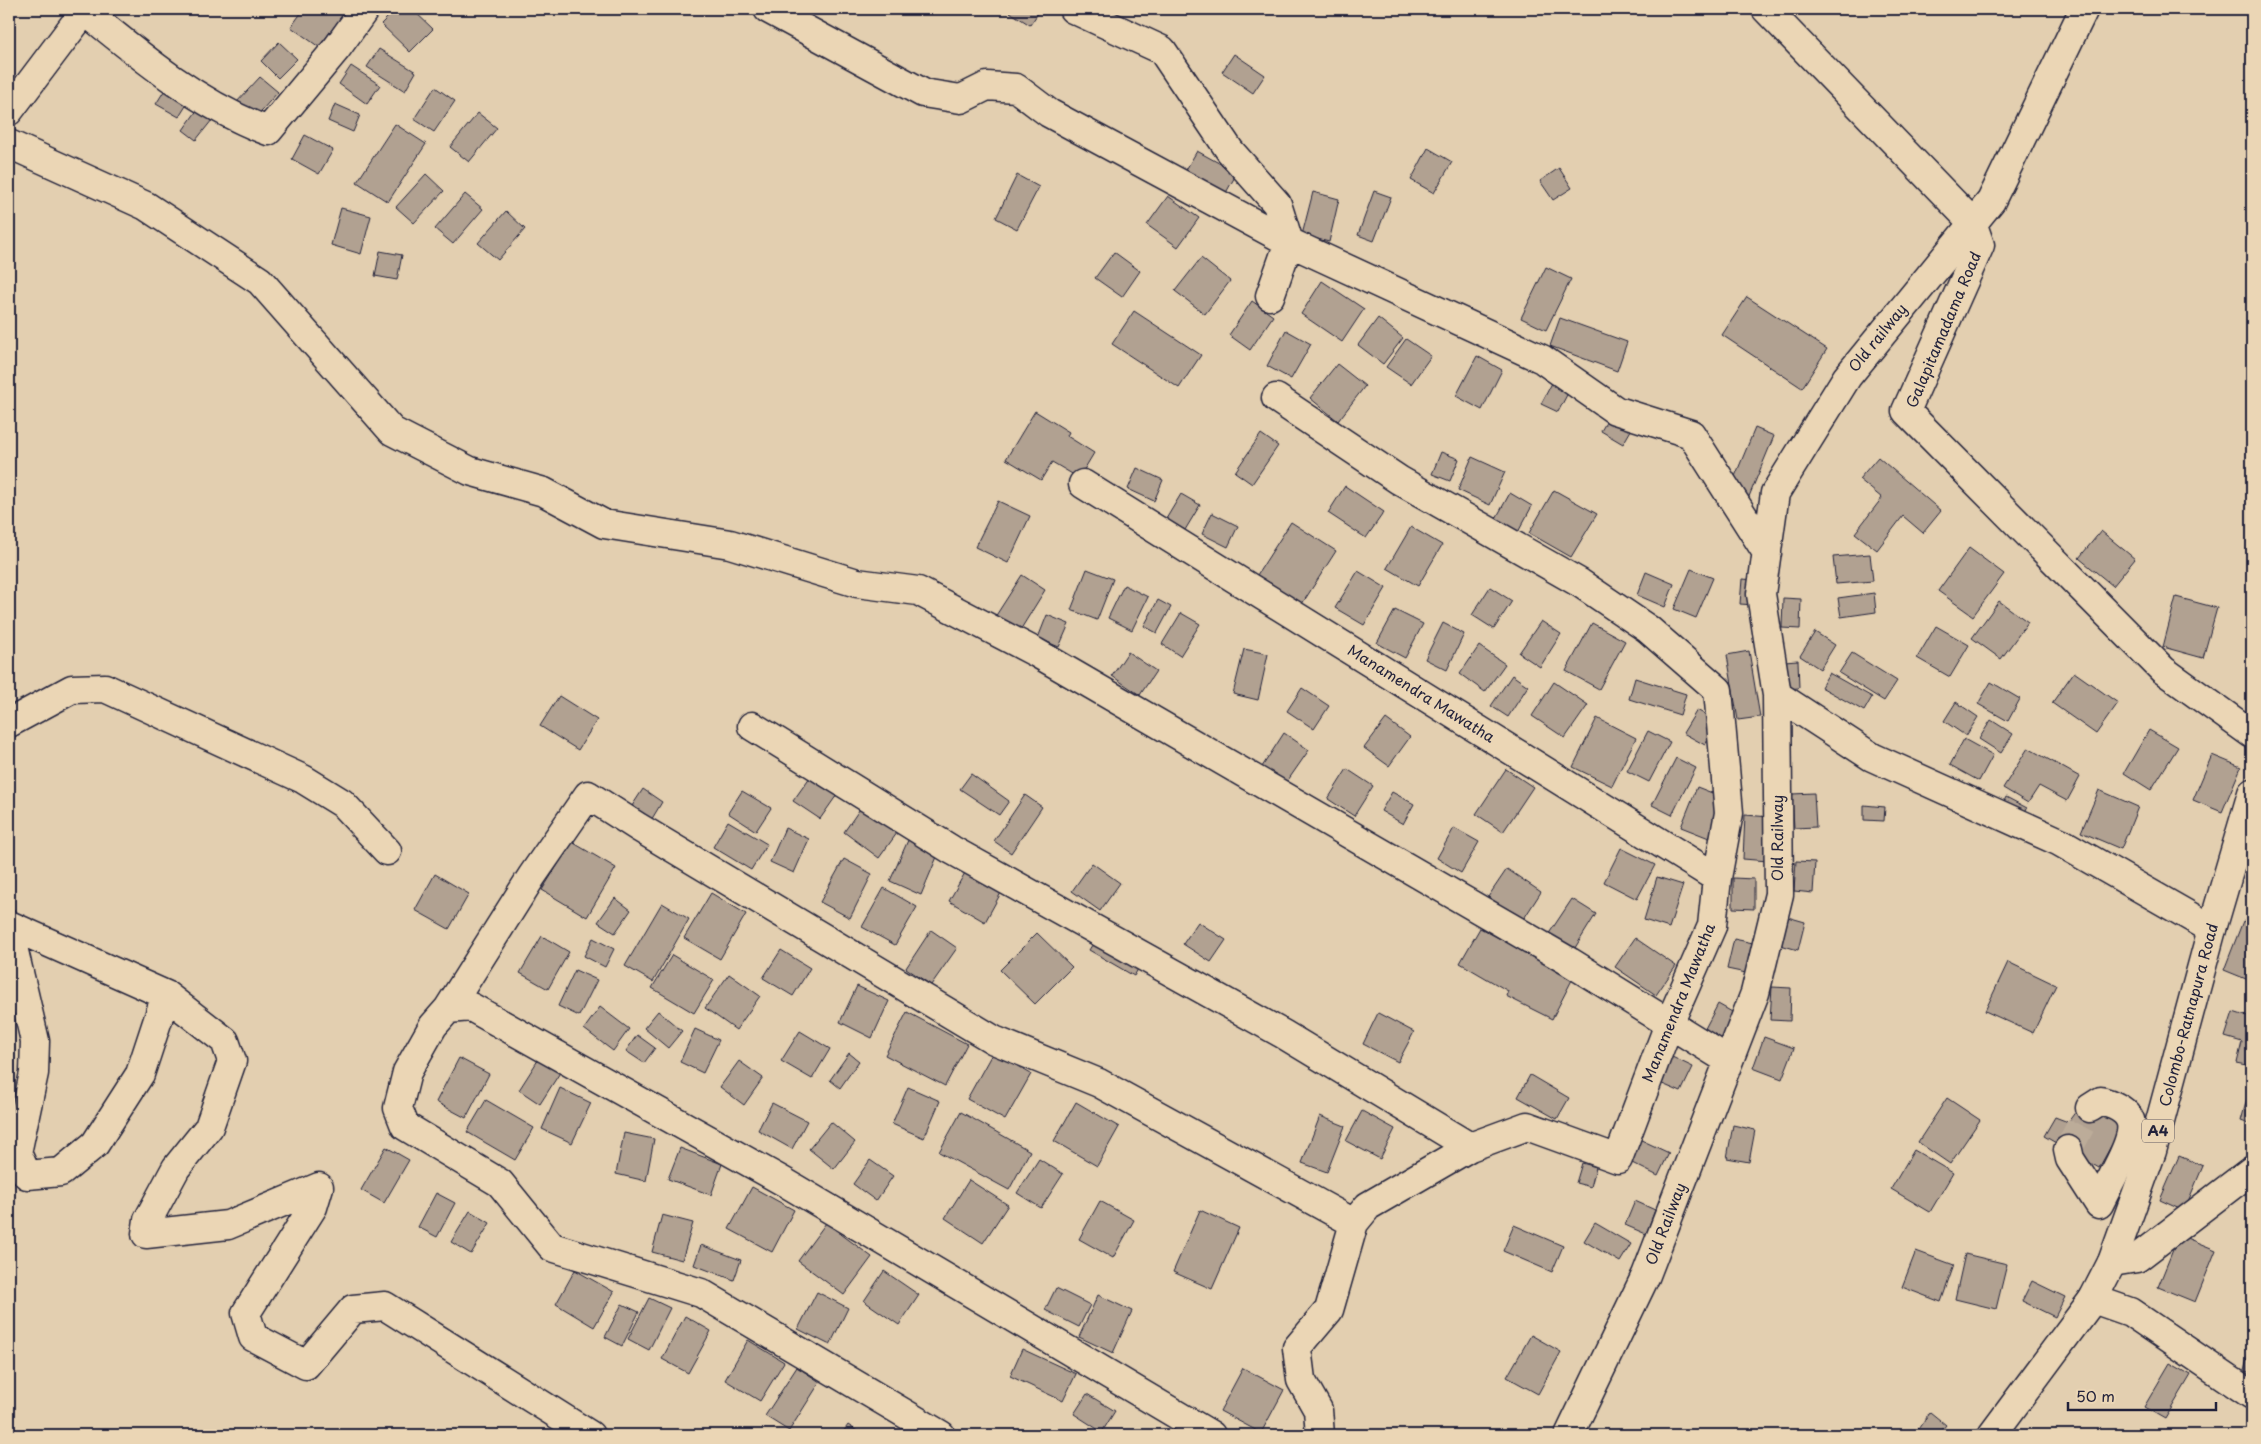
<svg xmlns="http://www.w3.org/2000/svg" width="2261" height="1444" font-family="'Playpen Sans',sans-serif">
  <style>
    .building { fill: #b1a191; stroke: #22223b }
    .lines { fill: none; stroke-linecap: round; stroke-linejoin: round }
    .minor-tunnel { stroke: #bcac99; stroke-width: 28; stroke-dasharray: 28 14; stroke-linecap: butt }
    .minor-casing { stroke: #22223b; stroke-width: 31 }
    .highway-casing { stroke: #22223b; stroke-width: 31 }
    .minor { stroke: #ebd6b5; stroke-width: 28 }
    .highway { stroke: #ebd6b5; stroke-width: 28 }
    .labels { text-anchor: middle; stroke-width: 4; stroke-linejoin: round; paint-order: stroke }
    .shield { fill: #ebd6b5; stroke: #5e5860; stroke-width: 1 }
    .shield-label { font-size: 14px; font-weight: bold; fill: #22223b }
    .street-label { font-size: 15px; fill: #22223b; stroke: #ebd6b5 }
  </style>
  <rect width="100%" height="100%" fill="#e3cfb0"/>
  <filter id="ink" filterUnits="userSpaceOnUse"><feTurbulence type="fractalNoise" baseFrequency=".02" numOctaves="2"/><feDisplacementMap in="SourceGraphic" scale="10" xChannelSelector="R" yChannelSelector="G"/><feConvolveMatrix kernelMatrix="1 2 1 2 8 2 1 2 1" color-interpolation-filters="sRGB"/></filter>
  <g filter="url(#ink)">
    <path class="building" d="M 304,9 L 338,9 L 344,13 L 319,47 L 291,27 Z
      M 396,9 L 412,9 L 433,29 L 410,52 L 381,24 Z
      M 1005,9 L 1041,9 L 1030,25 Z
      M 279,42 L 297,59 L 278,78 L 261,61 Z
      M 379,49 L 416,72 L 405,91 L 367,67 Z
      M 1234,54 L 1265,75 L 1253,93 L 1222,72 Z
      M 351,66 L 380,85 L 367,104 L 339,84 Z
      M 260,77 L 278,92 L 254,119 L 236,103 Z
      M 435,87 L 455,101 L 434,132 L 414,119 Z
      M 166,88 L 189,101 L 179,117 L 156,104 Z
      M 335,104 L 360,115 L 353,132 L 328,121 Z
      M 198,109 L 212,120 L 196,140 L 183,130 Z
      M 478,113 L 497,128 L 469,162 L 450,147 Z
      M 395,124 L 426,144 L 388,202 L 357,182 Z
      M 305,135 L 333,150 L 319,174 L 292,159 Z
      M 1428,148 L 1452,162 L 1434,193 L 1411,180 Z
      M 1197,151 L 1237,173 L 1223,198 L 1183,175 Z
      M 1559,168 L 1572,188 L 1553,200 L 1540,181 Z
      M 426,174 L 444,191 L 414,223 L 396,207 Z
      M 1017,175 L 1039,187 L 1017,229 L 996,218 Z
      M 1374,191 L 1391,197 L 1374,241 L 1358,235 Z
      M 1313,192 L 1339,199 L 1329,242 L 1302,235 Z
      M 465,194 L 483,209 L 453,244 L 435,229 Z
      M 1168,196 L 1199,218 L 1178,247 L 1147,225 Z
      M 341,208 L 371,216 L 361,254 L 331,245 Z
      M 506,211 L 525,229 L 498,260 L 478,243 Z
      M 380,251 L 402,255 L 397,280 L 375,276 Z
      M 1114,252 L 1140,271 L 1122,297 L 1095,278 Z
      M 1201,258 L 1230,281 L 1205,314 L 1175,291 Z
      M 1546,267 L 1571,279 L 1546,330 L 1521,318 Z
      M 1322,281 L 1364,309 L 1342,342 L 1301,314 Z
      M 1747,297 L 1827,349 L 1802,388 L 1722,335 Z
      M 1252,301 L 1273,316 L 1250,350 L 1229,335 Z
      M 1134,311 L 1201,355 L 1179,388 L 1112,344 Z
      M 1378,318 L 1403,338 L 1383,364 L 1358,345 Z
      M 1560,318 L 1627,342 L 1617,371 L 1550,346 Z
      M 1286,330 L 1311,344 L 1291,379 L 1267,366 Z
      M 1406,339 L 1431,356 L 1411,384 L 1386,367 Z
      M 1477,356 L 1502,370 L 1482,410 L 1456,396 Z
      M 1337,364 L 1365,386 L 1338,421 L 1310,398 Z
      M 1552,383 L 1569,391 L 1558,412 L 1541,404 Z
      M 1035,411 L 1069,432 L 1067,436 L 1094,453 L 1079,478 L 1052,462 L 1041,480 L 1006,459 Z
      M 1612,412 L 1634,425 L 1623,444 L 1601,431 Z
      M 1755,428 L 1774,436 L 1748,499 L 1729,491 Z
      M 1261,434 L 1278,446 L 1252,484 L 1235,472 Z
      M 1441,452 L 1459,459 L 1450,481 L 1432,474 Z
      M 1472,457 L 1505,472 L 1490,505 L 1458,490 Z
      M 1878,457 L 1941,511 L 1923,533 L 1903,516 L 1877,550 L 1855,533 L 1882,498 L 1859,479 Z
      M 1137,468 L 1163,480 L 1154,501 L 1128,489 Z
      M 1345,486 L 1384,512 L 1366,538 L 1328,513 Z
      M 1554,490 L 1597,514 L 1571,557 L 1529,533 Z
      M 1510,493 L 1532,506 L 1517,534 L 1494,522 Z
      M 1181,494 L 1200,505 L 1185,530 L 1166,519 Z
      M 998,501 L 1030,516 L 1008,563 L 975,547 Z
      M 1212,513 L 1238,526 L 1228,547 L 1202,534 Z
      M 1291,522 L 1336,551 L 1302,604 L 1257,575 Z
      M 1411,527 L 1442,545 L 1418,586 L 1387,568 Z
      M 2101,531 L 2135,559 L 2113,586 L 2079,558 Z
      M 1969,548 L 2004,574 L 1973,616 L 1938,591 Z
      M 1870,554 L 1873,581 L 1836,584 L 1833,557 Z
      M 1087,569 L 1113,579 L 1097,620 L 1071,610 Z
      M 1691,569 L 1713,578 L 1696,618 L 1674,609 Z
      M 1358,571 L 1386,588 L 1364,625 L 1335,608 Z
      M 1646,572 L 1674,584 L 1665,607 L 1637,595 Z
      M 1022,575 L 1045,590 L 1019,632 L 995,617 Z
      M 1742,579 L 1756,580 L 1754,605 L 1740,604 Z
      M 1124,585 L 1148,597 L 1132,630 L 1108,618 Z
      M 1490,587 L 1512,601 L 1494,629 L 1472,615 Z
      M 1874,593 L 1876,612 L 1841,617 L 1838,598 Z
      M 2176,597 L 2217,608 L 2203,658 L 2163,647 Z
      M 1783,598 L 1801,599 L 1800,629 L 1782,628 Z
      M 1158,600 L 1171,607 L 1157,633 L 1144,626 Z
      M 1999,601 L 2028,622 L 2001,659 L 1972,638 Z
      M 1395,610 L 1423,624 L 1405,658 L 1377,643 Z
      M 1181,613 L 1200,624 L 1180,656 L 1162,644 Z
      M 1047,615 L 1069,624 L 1059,647 L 1038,638 Z
      M 1541,621 L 1561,634 L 1540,667 L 1519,653 Z
      M 1443,623 L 1464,634 L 1447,670 L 1425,659 Z
      M 1592,623 L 1625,641 L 1599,689 L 1566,671 Z
      M 1936,626 L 1969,645 L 1950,677 L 1917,658 Z
      M 1815,632 L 1835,645 L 1820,669 L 1800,656 Z
      M 1479,646 L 1505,664 L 1485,692 L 1460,674 Z
      M 1244,649 L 1268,654 L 1258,700 L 1233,694 Z
      M 1749,651 L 1760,717 L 1738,720 L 1727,655 Z
      M 1128,652 L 1156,671 L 1140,695 L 1112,676 Z
      M 1852,653 L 1897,681 L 1884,701 L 1839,673 Z
      M 1798,660 L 1799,688 L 1785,689 L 1784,661 Z
      M 2074,672 L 2118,703 L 2096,734 L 2052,703 Z
      M 1829,673 L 1872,697 L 1864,711 L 1821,687 Z
      M 1512,675 L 1528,686 L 1508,717 L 1491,706 Z
      M 1635,678 L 1686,694 L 1680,715 L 1629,699 Z
      M 1554,682 L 1588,705 L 1565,738 L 1532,716 Z
      M 1991,682 L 2020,699 L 2008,721 L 1978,704 Z
      M 1302,688 L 1329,706 L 1314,729 L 1287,711 Z
      M 559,696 L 597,720 L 578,750 L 540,726 Z
      M 1956,702 L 1978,717 L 1966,736 L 1944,721 Z
      M 1697,710 L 1718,722 L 1705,745 L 1683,733 Z
      M 1597,718 L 1636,738 L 1612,786 L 1573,767 Z
      M 1386,719 L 1410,737 L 1389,766 L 1364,748 Z
      M 1991,720 L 2013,734 L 2001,753 L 1979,739 Z
      M 2149,730 L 2178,747 L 2151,790 L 2124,773 Z
      M 1648,731 L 1670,742 L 1649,782 L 1627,771 Z
      M 1284,733 L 1309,750 L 1284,786 L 1260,770 Z
      M 1964,739 L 1993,755 L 1979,781 L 1950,765 Z
      M 2028,748 L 2080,777 L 2067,801 L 2039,786 L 2028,803 L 2003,788 Z
      M 2212,755 L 2241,767 L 2222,812 L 2193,800 Z
      M 1676,758 L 1696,768 L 1672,815 L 1652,805 Z
      M 1347,769 L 1373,786 L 1354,816 L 1328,799 Z
      M 1506,769 L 1533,787 L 1503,832 L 1476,814 Z
      M 815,770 L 841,789 L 820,819 L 793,801 Z
      M 971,774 L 1009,801 L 999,815 L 960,789 Z
      M 1697,787 L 1725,798 L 1709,838 L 1681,827 Z
      M 643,789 L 662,802 L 650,822 L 630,809 Z
      M 2099,790 L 2138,807 L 2121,849 L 2081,832 Z
      M 742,791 L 771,808 L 756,831 L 728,813 Z
      M 1392,792 L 1414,804 L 1403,824 L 1381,811 Z
      M 1814,793 L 1816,827 L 1794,828 L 1792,794 Z
      M 1025,795 L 1042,807 L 1011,853 L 994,841 Z
      M 2006,797 L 2027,808 L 2020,822 L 1999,812 Z
      M 864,803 L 900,829 L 879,858 L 844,832 Z
      M 1864,805 L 1885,807 L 1884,821 L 1864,820 Z
      M 1745,815 L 1770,817 L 1768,861 L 1743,859 Z
      M 728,821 L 767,844 L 751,870 L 713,847 Z
      M 785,828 L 809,839 L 794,873 L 770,862 Z
      M 1454,828 L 1479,842 L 1461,873 L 1437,858 Z
      M 909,838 L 939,852 L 921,895 L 890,881 Z
      M 572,842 L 616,868 L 587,917 L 542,890 Z
      M 1621,848 L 1655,865 L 1637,899 L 1604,882 Z
      M 844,859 L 872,874 L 850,918 L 820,902 Z
      M 1796,861 L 1815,862 L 1813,893 L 1794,891 Z
      M 1092,863 L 1120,883 L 1100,911 L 1072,891 Z
      M 1507,869 L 1541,892 L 1523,920 L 1488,897 Z
      M 966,871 L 1002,891 L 985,922 L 949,901 Z
      M 435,874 L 469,894 L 449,929 L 415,910 Z
      M 2252,876 L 2252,899 L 2245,896 Z
      M 1657,877 L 1683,885 L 1669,928 L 1644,920 Z
      M 1733,878 L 1754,879 L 1754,909 L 1733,908 Z
      M 884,888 L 917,907 L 895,945 L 862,927 Z
      M 711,893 L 746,914 L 720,959 L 684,938 Z
      M 615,898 L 631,910 L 615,933 L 598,922 Z
      M 1572,899 L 1596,914 L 1573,951 L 1548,935 Z
      M 662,903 L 689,919 L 653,982 L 625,966 Z
      M 1784,916 L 1805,922 L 1798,950 L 1777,944 Z
      M 2243,921 L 2252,925 L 2251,981 L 2224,970 Z
      M 1198,922 L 1226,940 L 1211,962 L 1183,944 Z
      M 1480,928 L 1573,978 L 1552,1019 L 1506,996 L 1508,991 L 1460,963 Z
      M 931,930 L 957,948 L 931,985 L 906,968 Z
      M 1037,933 L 1072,967 L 1035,1004 L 1000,970 Z
      M 542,936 L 569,952 L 548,989 L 520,973 Z
      M 1097,937 L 1141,964 L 1134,976 L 1089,950 Z
      M 593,938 L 614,949 L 605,967 L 584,956 Z
      M 1635,938 L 1676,966 L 1656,995 L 1615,967 Z
      M 1734,939 L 1753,943 L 1746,973 L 1727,969 Z
      M 781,950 L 810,968 L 793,996 L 763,978 Z
      M 672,955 L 714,980 L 694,1013 L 652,988 Z
      M 2008,962 L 2056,985 L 2033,1033 L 1985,1011 Z
      M 575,970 L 597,980 L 579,1016 L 558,1006 Z
      M 729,974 L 760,996 L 736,1030 L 705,1008 Z
      M 857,986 L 889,1001 L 872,1038 L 840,1022 Z
      M 1772,987 L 1791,988 L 1790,1021 L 1770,1020 Z
      M 1718,1004 L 1741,1017 L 1723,1051 L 1700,1038 Z
      M 600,1007 L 629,1029 L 613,1051 L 584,1029 Z
      M 658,1011 L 682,1031 L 668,1048 L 644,1028 Z
      M 907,1012 L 967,1044 L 945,1086 L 885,1055 Z
      M 2233,1012 L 2252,1018 L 2252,1066 L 2237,1063 L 2242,1042 L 2225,1037 Z
      M 1378,1013 L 1414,1032 L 1398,1062 L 1363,1044 Z
      M 695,1029 L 719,1040 L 703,1073 L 680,1062 Z
      M 800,1031 L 830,1049 L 812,1079 L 781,1061 Z
      M 637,1035 L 655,1048 L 644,1063 L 626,1051 Z
      M 1764,1037 L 1794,1048 L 1782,1079 L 1753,1068 Z
      M 993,1052 L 1031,1074 L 1005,1120 L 967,1099 Z
      M 849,1053 L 859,1061 L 840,1088 L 830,1080 Z
      M 540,1057 L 561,1071 L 540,1104 L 519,1090 Z
      M 1672,1057 L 1693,1067 L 1681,1092 L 1660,1083 Z
      M 459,1058 L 489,1074 L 466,1118 L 436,1102 Z
      M 739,1061 L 763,1078 L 744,1105 L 720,1087 Z
      M 1530,1075 L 1569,1098 L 1557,1119 L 1518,1097 Z
      M 908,1087 L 940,1101 L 924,1138 L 892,1124 Z
      M 560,1088 L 591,1103 L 572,1143 L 542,1129 Z
      M 2248,1095 L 2252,1096 L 2252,1125 L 2241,1121 Z
      M 1947,1098 L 1980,1120 L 1950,1164 L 1918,1142 Z
      M 486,1100 L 534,1128 L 515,1160 L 467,1132 Z
      M 1076,1102 L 1119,1127 L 1097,1166 L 1054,1141 Z
      M 772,1103 L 807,1121 L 792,1149 L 758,1130 Z
      M 2082,1103 L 2122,1126 L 2099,1168 L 2044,1136 L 2055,1117 L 2068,1122 Z
      M 1362,1111 L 1395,1129 L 1380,1159 L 1346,1141 Z
      M 961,1112 L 1030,1151 L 1009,1190 L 939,1152 Z
      M 1320,1116 L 1345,1126 L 1327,1172 L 1302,1163 Z
      M 831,1122 L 855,1142 L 834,1169 L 809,1149 Z
      M 1733,1125 L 1755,1130 L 1749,1162 L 1727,1158 Z
      M 624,1133 L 654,1139 L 646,1181 L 616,1174 Z
      M 1637,1138 L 1669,1153 L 1658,1176 L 1626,1160 Z
      M 386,1147 L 409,1160 L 384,1203 L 361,1190 Z
      M 680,1148 L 722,1164 L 711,1195 L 668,1179 Z
      M 1914,1150 L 1953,1173 L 1930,1212 L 1891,1189 Z
      M 2179,1156 L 2203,1166 L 2184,1211 L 2160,1200 Z
      M 1039,1159 L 1063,1174 L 1041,1208 L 1017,1193 Z
      M 870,1160 L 893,1176 L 876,1201 L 853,1184 Z
      M 1582,1163 L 1596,1167 L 1591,1187 L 1576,1183 Z
      M 969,1180 L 1008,1205 L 983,1243 L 945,1218 Z
      M 752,1187 L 794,1210 L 772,1252 L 729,1229 Z
      M 436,1193 L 455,1203 L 437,1237 L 418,1227 Z
      M 1100,1201 L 1134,1220 L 1113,1258 L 1079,1239 Z
      M 1635,1201 L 1655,1210 L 1646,1234 L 1625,1225 Z
      M 1200,1210 L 1239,1228 L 1212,1289 L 1173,1272 Z
      M 470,1211 L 490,1223 L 471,1254 L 451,1242 Z
      M 662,1215 L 693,1223 L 682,1260 L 652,1252 Z
      M 826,1223 L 872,1257 L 844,1295 L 798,1261 Z
      M 1595,1223 L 1631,1244 L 1620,1262 L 1584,1241 Z
      M 1514,1225 L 1563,1246 L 1552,1272 L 1503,1251 Z
      M 2179,1235 L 2216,1250 L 2195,1302 L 2158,1287 Z
      M 701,1245 L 741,1260 L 734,1280 L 694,1265 Z
      M 1916,1251 L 1954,1265 L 1941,1302 L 1902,1287 Z
      M 1965,1254 L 2007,1264 L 1996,1309 L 1955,1299 Z
      M 575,1270 L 614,1292 L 594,1327 L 556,1304 Z
      M 884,1271 L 919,1295 L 899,1325 L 864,1301 Z
      M 2032,1281 L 2065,1297 L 2055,1317 L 2022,1301 Z
      M 1056,1288 L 1090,1305 L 1079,1327 L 1045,1310 Z
      M 817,1292 L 848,1308 L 830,1345 L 798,1329 Z
      M 1098,1295 L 1132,1311 L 1113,1353 L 1079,1337 Z
      M 649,1298 L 670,1308 L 649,1350 L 628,1339 Z
      M 622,1304 L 639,1312 L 622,1346 L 605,1337 Z
      M 685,1316 L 711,1331 L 688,1373 L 662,1359 Z
      M 1531,1335 L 1561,1352 L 1538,1394 L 1507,1377 Z
      M 748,1340 L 784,1362 L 760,1401 L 725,1380 Z
      M 2252,1340 L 2252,1373 L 2244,1371 Z
      M 1022,1349 L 1076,1374 L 1063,1401 L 1010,1376 Z
      M 2170,1363 L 2191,1375 L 2165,1419 L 2144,1407 Z
      M 797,1367 L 820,1382 L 789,1431 L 765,1416 Z
      M 1243,1368 L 1284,1390 L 1261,1433 L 1220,1411 Z
      M 1087,1394 L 1115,1411 L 1102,1432 L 1074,1414 Z
      M 1930,1412 L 1946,1425 L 1938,1435 L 1914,1435 Z
      M 848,1425 L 863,1435 L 841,1435 Z"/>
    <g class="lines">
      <path class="minor-tunnel" d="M 2068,1150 L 2090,1108"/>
      <defs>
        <path id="minor" d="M 768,9 L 923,93 L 961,99 L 987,86 L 1016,88 L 1049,113 L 1289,242 L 1542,359 L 1615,410 L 1691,434 L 1767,553
          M 1073,9 L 1162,50 L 1230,151 L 1277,204 L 1289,242 L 1270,296
          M 1766,9 L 1972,222 L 1980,245 L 1906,411 L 2163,670 L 2252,734
          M 85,11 C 141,57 199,105 268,131 L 337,48 L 365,9
          M 9,111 L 86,9
          M 9,144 L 146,206 L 260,281 L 392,431 L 470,471 L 544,492 L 604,524 L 730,544 L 857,583 L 918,591 L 1035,652 L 1570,962 L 1728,1060
          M 1276,398 L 1399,480 L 1580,583 L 1648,629 L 1718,690 L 1729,813 L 1717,878
          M 1083,484 L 1717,878 L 1712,926 L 1669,1024 L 1618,1159 L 1527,1126 L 1470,1147 L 1368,1206 L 1354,1223 L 1329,1310 L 1297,1348 L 1301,1380 L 1318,1410 L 1320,1435
          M 1777,695 L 1761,594 L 1775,493 L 1847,377 L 1991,201 L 2084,9
          M 9,723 L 72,689 L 105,688 L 303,779 L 342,803 L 387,851
          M 752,726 L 952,850 L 1283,1034 L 1470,1147
          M 9,925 L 166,995 L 225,1041 L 232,1061 L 209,1127 L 176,1168 L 148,1220 L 146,1234 L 228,1225 L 319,1187 L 313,1207 L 246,1313 L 253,1337 L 306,1365 L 353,1309 L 385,1306 L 590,1435
          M 9,930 L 35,1041 L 34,1073 L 17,1153 L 27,1175 L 61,1172 L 95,1144 L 140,1074 L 166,995
          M 448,1009 L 532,876 L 588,795 L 638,827 L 994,1040 L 1099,1083 L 1354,1223
          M 2068,1150 L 2070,1159 L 2099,1204 C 2106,1190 2113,1176 2120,1162 C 2135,1131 2141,1112 2101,1101 L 2090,1108
          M 2112,1262 L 2137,1258 L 2252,1170
          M 2093,1299 L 2130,1312 L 2252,1395
          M 941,1435 L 701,1293 L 552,1247 L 500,1183 L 405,1126 L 398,1108 L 407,1072 L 433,1026 L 448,1009 L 471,1007 L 786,1183 L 1211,1435
          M 1569,1435 L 1646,1275 L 1755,993 L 1779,894 L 1777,695 L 1872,757 L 2060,842 L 2212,929"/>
        <path id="highway" d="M 1992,1435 L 2093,1299 L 2112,1262 L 2152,1151 L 2212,929 L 2252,793"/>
      </defs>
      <use href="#minor" class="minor-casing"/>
      <use href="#highway" class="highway-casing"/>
      <use href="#minor" class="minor"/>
      <use href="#highway" class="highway"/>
    </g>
  </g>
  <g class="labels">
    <rect class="shield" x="2142" y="1119.5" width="32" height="23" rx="4"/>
    <g class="shield-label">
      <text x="2158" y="1136">A4</text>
    </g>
    <g class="street-label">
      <text transform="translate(1944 330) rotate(-67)" y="5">Galapitamadama Road</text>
      <text transform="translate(1878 338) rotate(-51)" y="5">Old railway</text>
      <text transform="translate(1421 694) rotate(32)" y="5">Manamendra Mawatha</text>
      <text transform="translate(1778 838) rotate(-90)" y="5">Old Railway</text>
      <text transform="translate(1679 1003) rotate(-68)" y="5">Manamendra Mawatha</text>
      <text transform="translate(2189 1015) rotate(-75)" y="5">Colombo-Ratnapura Road</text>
      <text transform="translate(1666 1224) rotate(-69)" y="5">Old Railway</text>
    </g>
  </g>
  <rect width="2261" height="1444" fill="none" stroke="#ebd6b5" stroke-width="30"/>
  <rect x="15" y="15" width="2231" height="1414" fill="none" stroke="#22223b" stroke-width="2" filter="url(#ink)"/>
  <path d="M2068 1402v8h148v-8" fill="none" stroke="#22223b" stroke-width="2.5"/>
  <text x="2076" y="1402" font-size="15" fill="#22223b" stroke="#ebd6b5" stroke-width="4" paint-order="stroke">50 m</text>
</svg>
